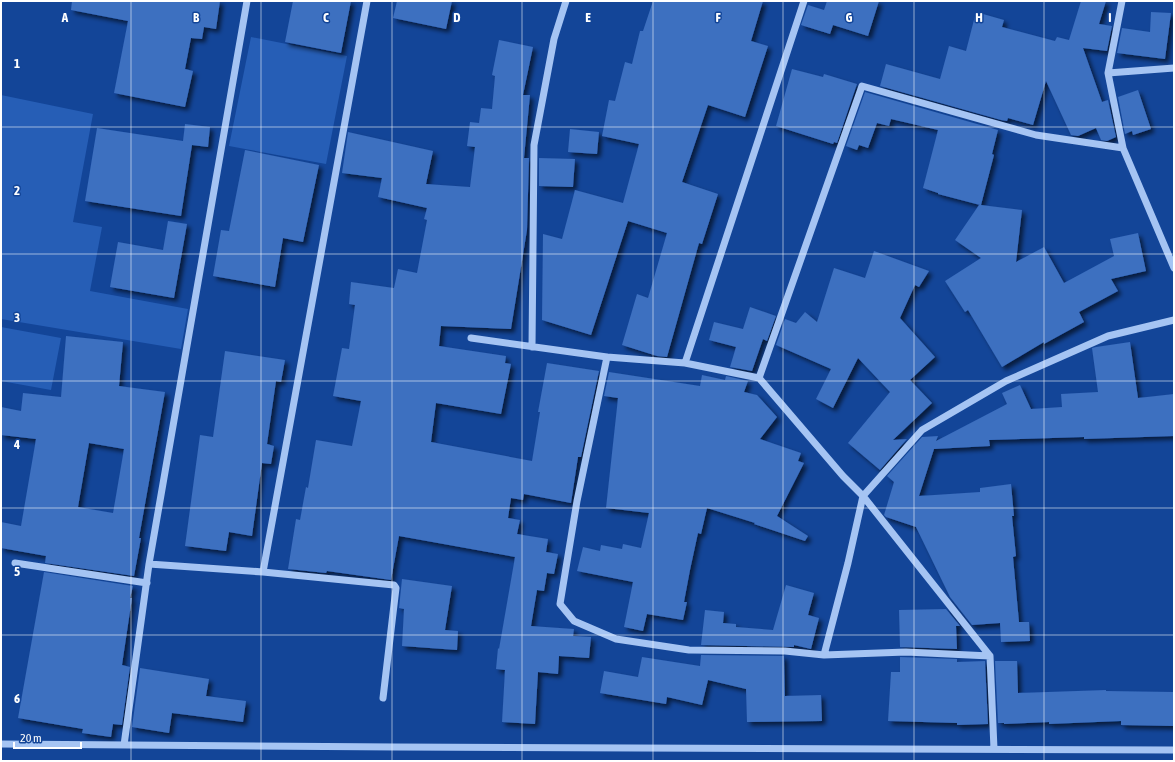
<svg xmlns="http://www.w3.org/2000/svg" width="1175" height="762" font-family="'Asap Condensed',sans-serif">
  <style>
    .green { fill: #265eb6 }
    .building { fill: #3c6fc0; fill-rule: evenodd; filter: url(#shadow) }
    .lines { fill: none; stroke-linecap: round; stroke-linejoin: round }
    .minor { stroke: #a5c4f3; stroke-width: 7 }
    .grid { fill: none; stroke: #fff; stroke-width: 1; stroke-opacity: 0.55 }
    .grid-label { font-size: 13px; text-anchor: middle; font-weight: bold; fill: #fff; stroke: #134598; stroke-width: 3; stroke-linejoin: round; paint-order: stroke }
  </style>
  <defs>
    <filter id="shadow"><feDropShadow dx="3.5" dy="3.5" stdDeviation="2" flood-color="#0009"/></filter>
  </defs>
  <rect width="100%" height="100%" fill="#134598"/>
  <path class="green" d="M 251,37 L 347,56 L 326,164 L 229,146 Z
    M 1,95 L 93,114 L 73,222 L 102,227 L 90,291 L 188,309 L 181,349 L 1,319 Z
    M 1,327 L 61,338 L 51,390 L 1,381 Z"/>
  <path class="building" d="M 72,1 L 220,1 L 216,29 L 204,27 L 202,39 L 191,38 L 185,69 L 193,71 L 185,107 L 114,93 L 128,21 L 71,10 Z
    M 293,1 L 351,1 L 341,53 L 285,42 Z
    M 397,1 L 452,1 L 446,29 L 393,18 Z
    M 653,1 L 763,1 L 751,41 L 768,46 L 745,117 L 708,105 L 682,182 L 718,194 L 702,244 L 699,243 L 667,357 L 657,356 L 622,345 L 637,294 L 648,298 L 667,233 L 628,221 L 591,335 L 542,320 L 543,234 L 562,239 L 575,190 L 623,203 L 639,144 L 602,136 L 609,100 L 615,101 L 625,62 L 632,64 L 640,31 L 643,31 Z
    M 827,1 L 879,1 L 868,36 L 833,25 L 830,34 L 801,25 L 808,5 L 824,10 Z
    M 1081,1 L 1106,1 L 1099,24 L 1112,26 L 1107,51 L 1083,48 L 1102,102 L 1108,100 L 1116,137 L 1107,141 L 1101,140 L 1096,128 L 1078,136 L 1071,135 L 1046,81 L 1033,125 L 1008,118 L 1007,121 L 1001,120 L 880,86 L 886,64 L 940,79 L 949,46 L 966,51 L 976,12 L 1004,20 L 1002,27 L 1055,41 L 1057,37 L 1069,40 Z
    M 1151,12 L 1171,13 L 1165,59 L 1117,53 L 1122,28 L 1150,32 Z
    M 499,40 L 533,47 L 523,95 L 530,95 L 524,158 L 529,158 L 527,230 L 511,329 L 441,326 L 439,346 L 506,356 L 505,363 L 511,364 L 501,414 L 436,403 L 431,442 L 532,461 L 540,412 L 538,412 L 547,363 L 599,371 L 581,457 L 578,457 L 571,503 L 524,494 L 523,500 L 511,498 L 508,518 L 520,520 L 517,534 L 548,539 L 546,552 L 558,554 L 554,574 L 547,573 L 544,591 L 537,590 L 531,626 L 574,629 L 573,636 L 591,637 L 589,658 L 559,656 L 558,674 L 538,672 L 535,724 L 502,722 L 505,670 L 496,669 L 498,648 L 499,649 L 515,557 L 399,536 L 391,580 L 327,571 L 326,573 L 288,569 L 296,519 L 300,520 L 306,487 L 308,488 L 316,440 L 352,446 L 361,401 L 333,396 L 342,348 L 349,349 L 355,305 L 349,304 L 351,282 L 394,288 L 398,269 L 417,273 L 427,220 L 424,219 L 427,208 L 378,197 L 382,178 L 342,173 L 348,132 L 433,151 L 426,184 L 470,187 L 475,147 L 467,146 L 470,122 L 479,123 L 481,108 L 492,109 L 495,76 L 492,75 Z
    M 792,69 L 823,77 L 824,74 L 857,84 L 837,143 L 834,142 L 833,144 L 776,126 Z
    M 1138,90 L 1151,129 L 1133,135 L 1132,131 L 1125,134 L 1118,97 Z
    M 865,92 L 998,130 L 992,154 L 994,155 L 981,205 L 1022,210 L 1016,262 L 1044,247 L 1064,283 L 1114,256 L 1110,239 L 1138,233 L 1146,271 L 1111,279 L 1118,291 L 1079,312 L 1084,322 L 1044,344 L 1044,342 L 1002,367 L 968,310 L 965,312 L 945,281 L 981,258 L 955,240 L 979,205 L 980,205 L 938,194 L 938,193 L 923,188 L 938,130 L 891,119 L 889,126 L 877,123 L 868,148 L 859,145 L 857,150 L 846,146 Z
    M 185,124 L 210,127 L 208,147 L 192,145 L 181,216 L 85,201 L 97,128 L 183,141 Z
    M 570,129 L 599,132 L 597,154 L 568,152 Z
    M 245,150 L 319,165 L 303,242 L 283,238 L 275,287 L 213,276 L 221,230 L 229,231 Z
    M 539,158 L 575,159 L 573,187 L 539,186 Z
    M 168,221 L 187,224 L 174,298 L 110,287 L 118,242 L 163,250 Z
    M 874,251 L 929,271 L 919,287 L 915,285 L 900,318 L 935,357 L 910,380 L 932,403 L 893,440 L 907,439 L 880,470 L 848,443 L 890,392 L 858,358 L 833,408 L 816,399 L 831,369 L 776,345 L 785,319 L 796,323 L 805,312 L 817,322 L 834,268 L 865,278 Z
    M 750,307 L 776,316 L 767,341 L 763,339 L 752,371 L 730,367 L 736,347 L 709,340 L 714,322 L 743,329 Z
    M 66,336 L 123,342 L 119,386 L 165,392 L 139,538 L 141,538 L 134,576 L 45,563 L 46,556 L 1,548 L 1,522 L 21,526 L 36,439 L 1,435 L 1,407 L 21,411 L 23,393 L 61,397 ZM 89,443 L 124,449 L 113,513 L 78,507 Z
    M 1130,342 L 1138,398 L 1174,394 L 1174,436 L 1084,439 L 1084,437 L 989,440 L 990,446 L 934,449 L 919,496 L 980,492 L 980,488 L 1011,484 L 1014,516 L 1012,516 L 1016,556 L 1013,557 L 1019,622 L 1029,622 L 1030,641 L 1001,642 L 1000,623 L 972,625 L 950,597 L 916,527 L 886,517 L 884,515 L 894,482 L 887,476 L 922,437 L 938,436 L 936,441 L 1007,404 L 1002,393 L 1020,385 L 1031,409 L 1062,407 L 1061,394 L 1098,392 L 1092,348 L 1096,347 Z
    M 225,351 L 285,360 L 281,382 L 276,381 L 267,444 L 274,446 L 271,464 L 262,463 L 252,536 L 229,532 L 226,551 L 185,546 L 200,435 L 213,437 Z
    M 609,372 L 700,386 L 702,375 L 725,380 L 726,376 L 748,381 L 744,392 L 757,395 L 777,417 L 760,439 L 801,453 L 798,461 L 804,463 L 777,516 L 808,536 L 805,541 L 754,524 L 755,523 L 707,508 L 701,534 L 698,533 L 690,570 L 684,602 L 687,602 L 683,620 L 647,614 L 643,631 L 624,627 L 633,582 L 577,571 L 583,547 L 600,551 L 601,545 L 622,549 L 623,544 L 641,548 L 649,513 L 606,508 L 618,398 L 604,396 Z
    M 44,572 L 133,586 L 130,598 L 132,598 L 122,665 L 130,667 L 122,725 L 113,724 L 111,737 L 82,733 L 83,729 L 18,718 Z
    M 402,579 L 452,586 L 445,630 L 458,631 L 457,650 L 402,646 L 404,609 L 399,608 Z
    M 786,585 L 814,593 L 808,615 L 819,618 L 811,649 L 794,645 L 794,647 L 701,645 L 705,610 L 724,612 L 723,623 L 736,624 L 736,627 L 773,630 Z
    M 946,609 L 960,626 L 956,626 L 957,649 L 900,647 L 899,610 Z
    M 701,655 L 784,656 L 785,696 L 821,695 L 822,721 L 747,722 L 746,689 L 708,680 L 702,705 L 667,697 L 666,704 L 600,693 L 604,671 L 638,677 L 642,657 L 700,666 Z
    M 900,657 L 957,659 L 957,662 L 985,661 L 988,724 L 957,725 L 957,723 L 888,721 L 891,672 L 900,672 Z
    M 995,661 L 1017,661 L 1018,693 L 1106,690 L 1106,691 L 1174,692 L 1174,726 L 1121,725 L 1121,721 L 1049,724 L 1049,722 L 1004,724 L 1004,723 L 998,723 Z
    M 140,668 L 209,679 L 206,696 L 246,701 L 243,722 L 172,713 L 169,733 L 132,727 Z"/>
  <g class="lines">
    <path class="minor" d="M 1122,1 L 1108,73 L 1123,148 L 1174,268
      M 1108,73 L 1174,68
      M 471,338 L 607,357 L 685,363 L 759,378 L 843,476 L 863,496 L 990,656 L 994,749
      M 532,347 L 534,145 L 554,39 L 566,1
      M 607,357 L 577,501 L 560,604 L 574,621 L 616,639 L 689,650 L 785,651 L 824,655 L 906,652 L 990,656
      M 685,363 L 804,1
      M 759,378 L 862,86 L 1036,135 L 1123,148
      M 15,563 L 147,583
      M 149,564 L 263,572 L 394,585 L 396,588 L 383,698
      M 263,572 L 367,1
      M 824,655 L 848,563 L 863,496 L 922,430 L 1006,381 L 1108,336 L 1174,320
      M 1,744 L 396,747 L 1174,750
      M 124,745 L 149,564 L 247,1"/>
  </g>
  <path class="grid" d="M 131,1 L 131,761M 261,1 L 261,761M 392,1 L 392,761M 522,1 L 522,761M 653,1 L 653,761M 783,1 L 783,761M 914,1 L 914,761M 1044,1 L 1044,761M 1,127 L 1174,127M 1,254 L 1174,254M 1,381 L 1174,381M 1,508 L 1174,508M 1,635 L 1174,635"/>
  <g class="grid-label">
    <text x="65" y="22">A</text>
    <text x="196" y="22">B</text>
    <text x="326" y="22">C</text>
    <text x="457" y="22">D</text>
    <text x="588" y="22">E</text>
    <text x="718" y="22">F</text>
    <text x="849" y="22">G</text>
    <text x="979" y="22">H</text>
    <text x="1110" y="22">I</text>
    <text x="17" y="68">1</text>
    <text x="17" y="195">2</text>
    <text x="17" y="322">3</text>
    <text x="17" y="449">4</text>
    <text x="17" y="576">5</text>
    <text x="17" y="703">6</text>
  </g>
  <rect width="1175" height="762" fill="none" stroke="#ffffff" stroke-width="4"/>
  <path d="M14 742v6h67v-6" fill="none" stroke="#ffffff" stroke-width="2"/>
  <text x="20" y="742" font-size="12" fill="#ffffff" stroke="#134598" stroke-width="3" paint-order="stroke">20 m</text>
</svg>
